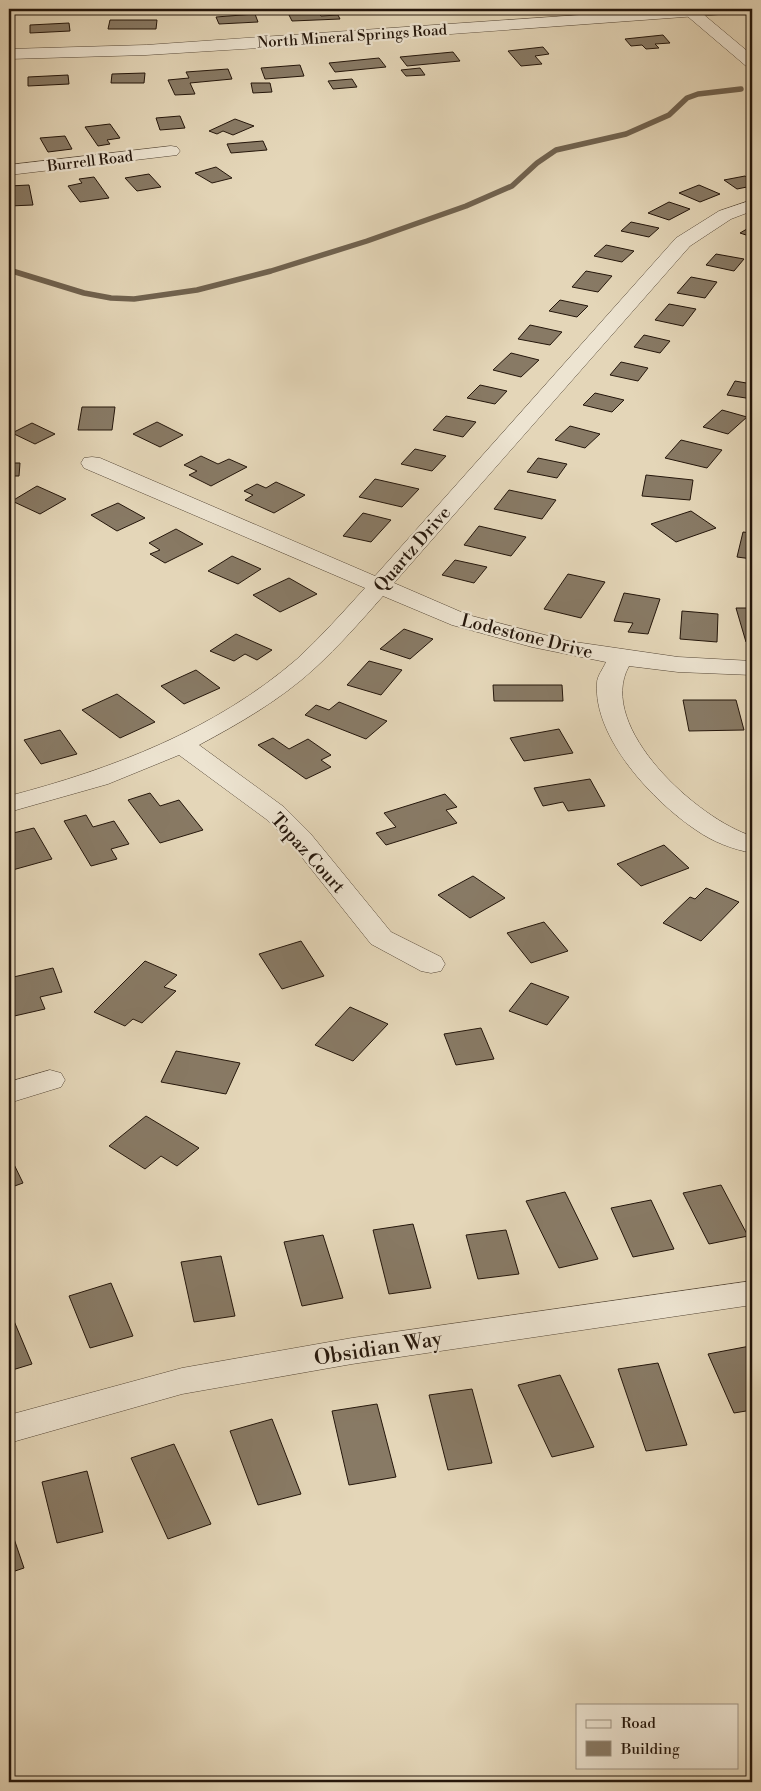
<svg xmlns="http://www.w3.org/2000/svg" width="761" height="1791" font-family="'Libre Bodoni',serif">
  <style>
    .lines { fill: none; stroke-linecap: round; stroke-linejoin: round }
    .stream { stroke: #70624f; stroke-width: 5.5 }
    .building { fill: #887a65; stroke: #24160b }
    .minor-casing { stroke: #544636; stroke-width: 1 }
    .tertiary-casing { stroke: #544636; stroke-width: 1 }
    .minor { fill: #ede4d1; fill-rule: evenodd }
    .tertiary { fill: #ede4d1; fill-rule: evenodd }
    .labels { text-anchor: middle; stroke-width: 4.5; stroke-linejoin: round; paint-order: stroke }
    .far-street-label { font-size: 15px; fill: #24160b; stroke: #ede4d1 }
    .street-label { font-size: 18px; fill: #24160b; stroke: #ede4d1 }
    .near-street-label { font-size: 21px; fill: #24160b; stroke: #ede4d1 }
  </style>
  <rect width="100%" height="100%" fill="#e4d6b8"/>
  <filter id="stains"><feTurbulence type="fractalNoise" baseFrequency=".004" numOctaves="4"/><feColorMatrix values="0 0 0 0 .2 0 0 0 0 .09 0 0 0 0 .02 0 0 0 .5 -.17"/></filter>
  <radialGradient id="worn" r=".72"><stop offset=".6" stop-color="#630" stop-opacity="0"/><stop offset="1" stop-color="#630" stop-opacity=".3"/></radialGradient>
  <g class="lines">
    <path class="stream" d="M 9,270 L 84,293 L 111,298 L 134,299 L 197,290 L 271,271 L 367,241 L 466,206 L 512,186 L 537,163 L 556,150 L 626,134 L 669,115 L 687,98 L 698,94 L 741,89"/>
  </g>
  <path class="building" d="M 309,9 L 311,14 L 319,13 L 321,16 L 338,15 L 340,19 L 292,21 L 287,11 Z
    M 379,9 L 415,9 L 416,11 L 380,13 Z
    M 255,14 L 258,22 L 219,24 L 216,17 Z
    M 110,20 L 157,20 L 156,29 L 108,29 Z
    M 69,23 L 70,31 L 30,33 L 30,25 Z
    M 663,35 L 670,43 L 655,44 L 659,48 L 646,49 L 642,45 L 631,46 L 625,39 Z
    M 543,47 L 549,54 L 535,56 L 542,64 L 521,66 L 508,51 Z
    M 453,52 L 460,61 L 407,66 L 400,57 Z
    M 379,58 L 386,67 L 335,72 L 329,63 Z
    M 300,65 L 304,76 L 265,79 L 261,68 Z
    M 420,68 L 425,75 L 406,76 L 401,70 Z
    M 228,69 L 232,79 L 190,83 L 195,94 L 175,95 L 168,80 L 189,78 L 186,72 Z
    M 145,73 L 144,83 L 111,83 L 112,74 Z
    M 68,75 L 69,84 L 28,86 L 28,77 Z
    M 352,79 L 357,87 L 333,89 L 328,81 Z
    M 251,83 L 270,83 L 272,92 L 253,93 Z
    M 180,116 L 185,128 L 160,130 L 156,118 Z
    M 235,119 L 254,126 L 233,135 L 223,131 L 217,134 L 209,131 Z
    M 110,124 L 120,138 L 107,140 L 110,144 L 98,146 L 85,127 Z
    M 65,136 L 72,149 L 48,152 L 40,138 Z
    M 263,141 L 267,150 L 231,153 L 227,144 Z
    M 216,167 L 232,178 L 212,183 L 195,173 Z
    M 149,174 L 161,187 L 137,191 L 125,178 Z
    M 745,176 L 752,181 L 752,186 L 737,189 L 724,180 Z
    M 94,177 L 109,198 L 80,202 L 68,186 L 82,183 L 79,179 Z
    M 29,185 L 33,205 L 9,206 L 9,186 Z
    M 699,185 L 720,194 L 700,202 L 679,193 Z
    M 669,202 L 690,209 L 669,220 L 648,213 Z
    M 631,222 L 659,228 L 649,237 L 621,231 Z
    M 752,226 L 752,237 L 740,233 Z
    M 606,245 L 634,251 L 622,262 L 594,256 Z
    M 716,254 L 744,259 L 734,271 L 706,265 Z
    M 586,271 L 612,276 L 598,292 L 572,287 Z
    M 691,277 L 717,282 L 705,298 L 677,293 Z
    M 560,300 L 588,306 L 577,317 L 549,311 Z
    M 669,304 L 696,309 L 683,326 L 655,320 Z
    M 530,325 L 562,332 L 550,345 L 518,339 Z
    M 644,335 L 670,341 L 660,353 L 634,347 Z
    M 511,353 L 539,360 L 521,377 L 493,370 Z
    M 621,362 L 648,368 L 638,381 L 610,375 Z
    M 735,381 L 752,384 L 752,399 L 727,395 Z
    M 480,385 L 507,391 L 495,404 L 467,398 Z
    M 595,393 L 624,400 L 612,412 L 583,405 Z
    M 82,407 L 115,407 L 112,430 L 78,430 Z
    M 722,410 L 747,417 L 728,434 L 703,427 Z
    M 446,416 L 476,422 L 463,437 L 433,430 Z
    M 157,422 L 183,435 L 160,447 L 133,434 Z
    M 32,423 L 55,434 L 35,444 L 12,433 Z
    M 570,426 L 600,434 L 585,448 L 555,440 Z
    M 681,440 L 722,450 L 707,468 L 665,458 Z
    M 415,449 L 446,456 L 432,471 L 401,464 Z
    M 201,456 L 218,464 L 229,459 L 247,467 L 211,486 L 189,475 L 197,471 L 184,465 Z
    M 538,458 L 567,464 L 557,478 L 527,472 Z
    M 9,463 L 20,463 L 19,476 L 9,476 Z
    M 646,475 L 693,480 L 690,500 L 642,496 Z
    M 375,479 L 419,489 L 402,507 L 359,497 Z
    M 276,482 L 305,495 L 274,513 L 245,500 L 253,495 L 244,491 L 257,484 L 266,488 Z
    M 37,486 L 66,499 L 40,514 L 12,501 Z
    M 509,490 L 556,500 L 542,519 L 494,509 Z
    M 118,503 L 145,518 L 117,531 L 91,515 Z
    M 691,511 L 716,528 L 676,542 L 651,524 Z
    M 363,513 L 391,520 L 371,542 L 343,536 Z
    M 479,526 L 526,537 L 511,556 L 464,545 Z
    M 176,529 L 203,544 L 165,563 L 150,554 L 160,550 L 149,543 Z
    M 743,532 L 752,533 L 752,559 L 737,557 Z
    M 232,556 L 261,569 L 238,584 L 208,571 Z
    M 455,560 L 487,567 L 474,583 L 442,575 Z
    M 568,574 L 605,582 L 581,618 L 544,609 Z
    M 289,578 L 317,594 L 280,612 L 253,595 Z
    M 624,593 L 660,599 L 648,634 L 628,632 L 633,623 L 614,621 Z
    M 736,608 L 752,608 L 752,642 L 746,642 Z
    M 682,611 L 718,614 L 717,642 L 680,639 Z
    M 404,629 L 433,639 L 410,659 L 380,649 Z
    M 236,634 L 272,650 L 257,660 L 245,654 L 234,661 L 210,651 Z
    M 369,661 L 402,670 L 381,695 L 347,685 Z
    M 196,670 L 220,688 L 184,704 L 161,686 Z
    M 493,685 L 562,685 L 563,701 L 494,701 Z
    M 117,694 L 155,722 L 120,738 L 82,710 Z
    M 683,700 L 736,700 L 744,730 L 689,731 Z
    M 339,702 L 387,721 L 366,739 L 305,715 L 316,705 L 329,710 Z
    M 559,729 L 573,753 L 524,761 L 510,738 Z
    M 60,730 L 77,754 L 41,764 L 24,740 Z
    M 273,738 L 289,749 L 308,739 L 331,755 L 321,760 L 331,767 L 306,779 L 258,745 Z
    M 590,779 L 605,806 L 568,811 L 563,802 L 543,806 L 534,788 Z
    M 150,793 L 160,806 L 179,800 L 203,830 L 160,843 L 128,800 Z
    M 445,794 L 457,807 L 446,810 L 457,823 L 386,845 L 376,833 L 396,827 L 384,813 Z
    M 86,815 L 93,827 L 114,821 L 129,844 L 111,849 L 117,859 L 91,866 L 64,821 Z
    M 34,828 L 52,859 L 9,871 L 9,834 Z
    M 664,845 L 689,868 L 641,886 L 617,864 Z
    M 473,876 L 505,898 L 470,918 L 438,895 Z
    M 706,888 L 739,902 L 701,941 L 663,923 L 690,897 L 695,899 Z
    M 544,922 L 568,951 L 531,963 L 507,933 Z
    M 301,941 L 324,976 L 282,989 L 259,954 Z
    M 145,961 L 177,975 L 164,987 L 176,991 L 142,1023 L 133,1019 L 125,1026 L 94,1012 Z
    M 53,968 L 62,992 L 40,997 L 45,1009 L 10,1017 L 9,978 Z
    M 531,983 L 569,997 L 547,1025 L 509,1011 Z
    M 350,1007 L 388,1024 L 353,1061 L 315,1045 Z
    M 481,1028 L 494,1059 L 456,1065 L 444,1034 Z
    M 176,1051 L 240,1063 L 226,1094 L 161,1082 Z
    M 146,1116 L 199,1148 L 177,1166 L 161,1156 L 145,1169 L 109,1146 Z
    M 9,1154 L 23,1183 L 9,1188 Z
    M 721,1185 L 748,1236 L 709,1244 L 683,1193 Z
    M 565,1192 L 598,1259 L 559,1268 L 526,1201 Z
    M 651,1200 L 674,1249 L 633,1257 L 611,1208 Z
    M 413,1224 L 431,1288 L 389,1294 L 373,1230 Z
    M 506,1230 L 519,1274 L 478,1279 L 466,1235 Z
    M 323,1235 L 343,1298 L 302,1306 L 284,1242 Z
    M 221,1256 L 235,1316 L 194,1322 L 181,1262 Z
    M 111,1283 L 133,1336 L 90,1348 L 69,1296 Z
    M 9,1309 L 32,1364 L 9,1371 Z
    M 750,1346 L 752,1352 L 752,1410 L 734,1413 L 708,1354 Z
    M 658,1363 L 687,1445 L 646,1451 L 618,1369 Z
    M 560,1375 L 594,1447 L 552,1457 L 518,1385 Z
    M 472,1389 L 492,1463 L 448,1470 L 429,1395 Z
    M 377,1404 L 396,1477 L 349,1485 L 332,1411 Z
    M 272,1419 L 301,1494 L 258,1505 L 230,1431 Z
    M 174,1444 L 211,1524 L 168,1539 L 131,1458 Z
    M 87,1471 L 103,1532 L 57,1543 L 42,1482 Z
    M 9,1524 L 24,1568 L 9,1573 Z"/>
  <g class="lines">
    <defs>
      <path id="minor" d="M 686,9 L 697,9 L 752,55 L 752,68 L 746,66 L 686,15 L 683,12 Z
        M 171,146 L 177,147 L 180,151 L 177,155 L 9,175 L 9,165 Z
        M 752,200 L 752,211 L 731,219 L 690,246 L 394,583 L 468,615 L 568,641 L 678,657 L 752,661 L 752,675 L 678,672 L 629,666 C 595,727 699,820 752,836 L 752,853 C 732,849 713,842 696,830 C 654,802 593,738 597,683 C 597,676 603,669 606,662 L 532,647 L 452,625 L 383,596 C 361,621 339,646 314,669 C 280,700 240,723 199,745 L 284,807 L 310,833 L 391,932 L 441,957 L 445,964 L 441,971 L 431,973 L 421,971 L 371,944 L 292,845 L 266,819 L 179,755 L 108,784 L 9,812 L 9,796 C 112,769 215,730 297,659 C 321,637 343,612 365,588 L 84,468 L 81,463 L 84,458 L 92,457 L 100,458 L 375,576 L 676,238 L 719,211 Z
        M 50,1070 L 61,1073 L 65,1080 L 61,1087 L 9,1103 L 9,1082 Z
        M 752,1281 L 752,1305 L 352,1364 L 182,1394 L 9,1443 L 9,1415 L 182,1368 L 352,1338 Z"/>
      <path id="tertiary" d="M 665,9 L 733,9 L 730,12 L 725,14 L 258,48 L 146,55 L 9,59 L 9,49 L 146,45 Z"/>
    </defs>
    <use href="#minor" class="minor-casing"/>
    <use href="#tertiary" class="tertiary-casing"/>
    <use href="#minor" class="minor"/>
    <use href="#tertiary" class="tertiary"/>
  </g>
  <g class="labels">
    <g class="far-street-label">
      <text transform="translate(352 36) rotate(-4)" y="5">North Mineral Springs Road</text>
      <text transform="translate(90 161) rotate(-7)" y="5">Burrell Road</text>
    </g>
    <g class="street-label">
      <text transform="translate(412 549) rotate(-49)" y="6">Quartz Drive</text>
      <text transform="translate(527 636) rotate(14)" y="6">Lodestone Drive</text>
      <text transform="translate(308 853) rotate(48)" y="6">Topaz Court</text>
    </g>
    <g class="near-street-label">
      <text transform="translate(378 1348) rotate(-9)" y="7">Obsidian Way</text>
    </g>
  </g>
  <rect width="761" height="1791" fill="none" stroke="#e4d6b8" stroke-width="30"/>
  <rect x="10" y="10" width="741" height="1771" fill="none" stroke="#24160b" stroke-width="2.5"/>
  <rect x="15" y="15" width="731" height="1761" fill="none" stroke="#24160b"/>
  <rect x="576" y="1704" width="162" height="65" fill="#ede4d1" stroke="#9d9282"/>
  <rect x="586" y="1720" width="25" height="8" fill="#ede4d1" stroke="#9d9282"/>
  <text x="621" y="1728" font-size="15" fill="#24160b">Road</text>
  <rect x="586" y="1741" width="25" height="15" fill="#887a65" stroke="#9d9282"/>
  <text x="621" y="1754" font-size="15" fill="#24160b">Building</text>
  <rect width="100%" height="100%" filter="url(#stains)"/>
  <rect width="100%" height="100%" fill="url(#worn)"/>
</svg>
